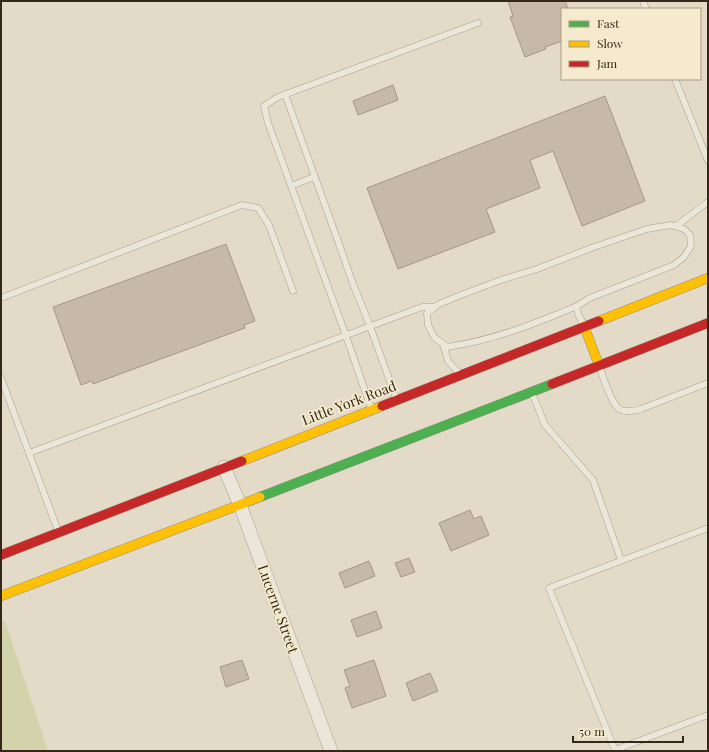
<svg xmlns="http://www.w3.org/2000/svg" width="709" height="752" font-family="'Playfair Display',serif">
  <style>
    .green { fill: #d2d3aa }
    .building { fill: #c7b9a9; stroke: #a29788 }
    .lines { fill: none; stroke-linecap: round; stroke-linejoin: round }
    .lane-casing { stroke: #a7a092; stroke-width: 7 }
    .street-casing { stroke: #a7a092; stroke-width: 14 }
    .fast-casing { stroke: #978f82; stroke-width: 10 }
    .slow-casing { stroke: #978f82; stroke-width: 10 }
    .jam-casing { stroke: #978f82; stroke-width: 10 }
    .lane { stroke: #ebe6da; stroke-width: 6 }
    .street { stroke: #ebe6da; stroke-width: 13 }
    .fast { stroke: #4caf50; stroke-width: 9 }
    .slow { stroke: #ffc107; stroke-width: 9 }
    .jam { stroke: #c62828; stroke-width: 9 }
    .labels { text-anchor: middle; stroke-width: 3.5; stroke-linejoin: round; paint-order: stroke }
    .street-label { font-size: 14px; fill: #35281b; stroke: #f5eacd }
  </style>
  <rect width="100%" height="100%" fill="#e3dbc8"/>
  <path class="green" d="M 5,621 L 48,751 L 1,751 L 1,622 Z"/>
  <path class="building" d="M 508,1 L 565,1 L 568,9 L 562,9 L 562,41 L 545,47 L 546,49 L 525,57 L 510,17 L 513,16 Z
    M 393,85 L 398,100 L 358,115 L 353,101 Z
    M 605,96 L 645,201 L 582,226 L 553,151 L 530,160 L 540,188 L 486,209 L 495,232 L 398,269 L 367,188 Z
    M 226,244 L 255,321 L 244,325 L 245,328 L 93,384 L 92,381 L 81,385 L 53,307 Z
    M 470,510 L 474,519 L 481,516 L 489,535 L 451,551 L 439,523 Z
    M 409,558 L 415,572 L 401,577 L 395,563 Z
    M 369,561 L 375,576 L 345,588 L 339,573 Z
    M 376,611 L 382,628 L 357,637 L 351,620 Z
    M 242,660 L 249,679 L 226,687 L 220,667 Z
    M 374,660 L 386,696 L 352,708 L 345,688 L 350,686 L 344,670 Z
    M 430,673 L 438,691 L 413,701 L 406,683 Z"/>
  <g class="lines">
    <defs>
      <path id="lane" d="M 643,1 L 646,9
        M 675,79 L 708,161
        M 285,94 L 339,244 L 353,284 L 368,321 L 396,398
        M 291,186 L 314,177
        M 676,226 L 708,202
        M 1,298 L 242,205 L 258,208 L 269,225 L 293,291
        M 577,306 C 534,324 494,340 447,347 L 434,337 L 428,325 L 427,313 L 439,304 L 461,295 L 501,280 L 537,269 L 594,247 L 647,229 L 671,225 L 684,229 L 690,235 L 691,246 L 684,257 L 674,265 L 590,298 L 577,306 L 578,314 L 584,325
        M 443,344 L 448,361 L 459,373
        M 599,366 C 603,376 611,403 619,409 C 626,413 634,411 641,409 L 708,383
        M 1,378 L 29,453
        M 532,393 L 545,425 L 593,480 L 621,560
        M 371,408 L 346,336 L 268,123 L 264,106 L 278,97 L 478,23
        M 708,528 L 549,588 L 615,750 L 708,715
        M 58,531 L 29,453 L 422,307 L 435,307"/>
      <path id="street" d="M 224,467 L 240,505 L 331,751"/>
      <path id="fast" d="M 260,497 L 552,384"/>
      <path id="slow" d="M 599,321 L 708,278
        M 584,326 L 599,365
        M 242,461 L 382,406
        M 1,596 L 260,497"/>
      <path id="jam" d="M 552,384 L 708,323
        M 382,406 L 599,321
        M 1,555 L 242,461"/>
    </defs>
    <use href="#lane" class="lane-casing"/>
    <use href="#street" class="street-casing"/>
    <use href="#fast" class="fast-casing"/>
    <use href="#slow" class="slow-casing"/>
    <use href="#jam" class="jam-casing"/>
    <use href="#lane" class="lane"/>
    <use href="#street" class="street"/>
    <use href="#fast" class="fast"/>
    <use href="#slow" class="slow"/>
    <use href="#jam" class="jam"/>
  </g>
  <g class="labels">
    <g class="street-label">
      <text transform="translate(349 403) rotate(-21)" y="5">Little York Road</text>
      <text transform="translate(278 609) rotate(70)" y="5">Lucerne Street</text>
    </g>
  </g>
  <rect width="709" height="752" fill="none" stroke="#35281b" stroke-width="4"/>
  <rect x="561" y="8" width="140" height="72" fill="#f5eacd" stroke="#a89c86"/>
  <rect x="569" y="21" width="20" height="6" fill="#4caf50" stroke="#a89c86"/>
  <text x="597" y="28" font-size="12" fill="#35281b">Fast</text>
  <rect x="569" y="41" width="20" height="6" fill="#ffc107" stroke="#a89c86"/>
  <text x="597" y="48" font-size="12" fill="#35281b">Slow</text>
  <rect x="569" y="61" width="20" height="6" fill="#c62828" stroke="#a89c86"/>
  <text x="597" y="68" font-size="12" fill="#35281b">Jam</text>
  <path d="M573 736v6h110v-6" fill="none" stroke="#35281b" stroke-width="2"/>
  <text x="579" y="736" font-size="12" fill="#35281b" stroke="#f5eacd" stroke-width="3" paint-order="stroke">50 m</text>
</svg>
